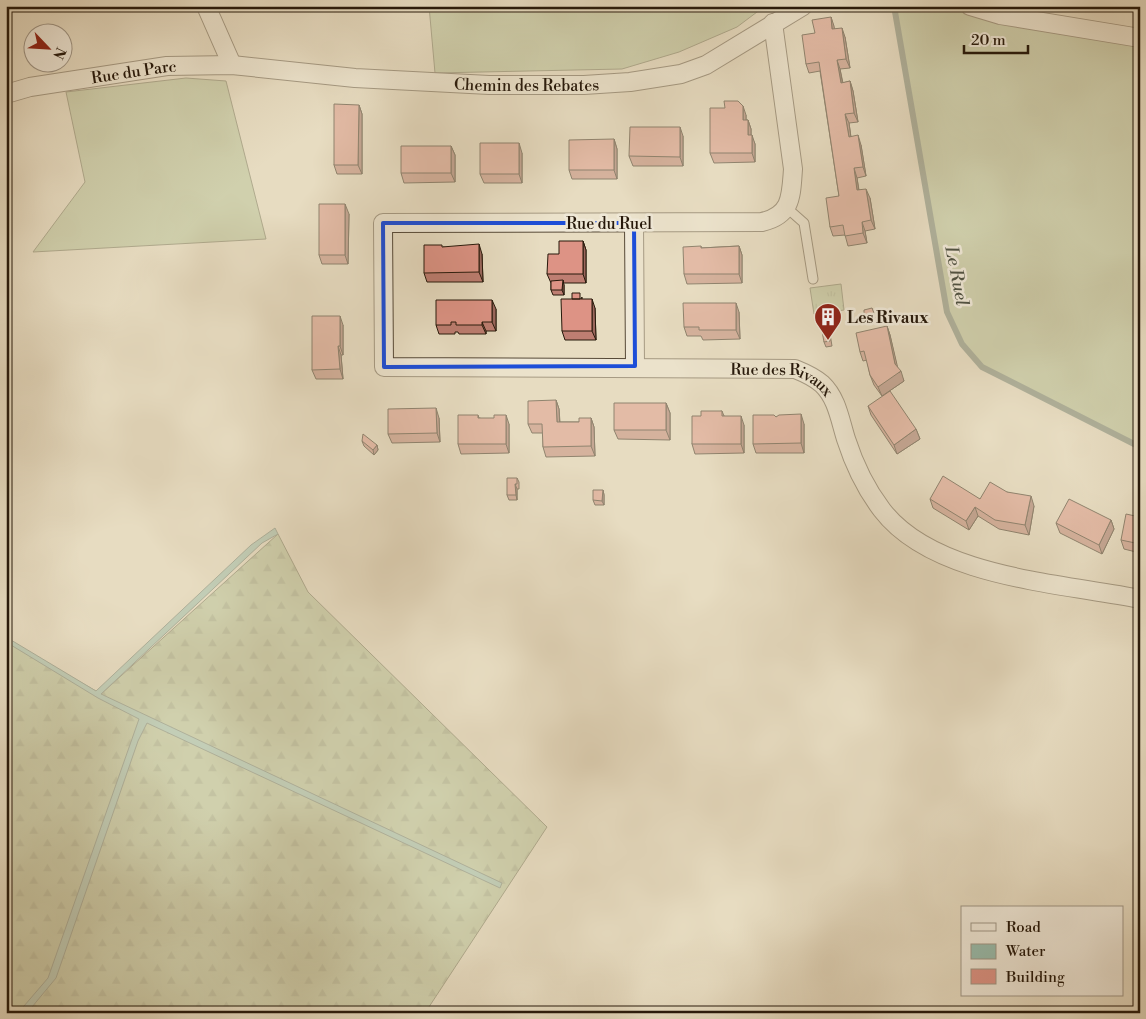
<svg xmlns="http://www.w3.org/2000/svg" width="1146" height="1019" font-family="'Libre Bodoni',serif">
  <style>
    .grass { fill: #b3c194; stroke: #6d6d50 }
    .forest { fill: url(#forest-firs); stroke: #6d6d50 }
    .park { fill: url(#park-tufts); stroke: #6d6d50 }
    .water { fill: #98bcac; stroke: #6b7b6c }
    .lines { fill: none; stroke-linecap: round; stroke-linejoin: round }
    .stream { stroke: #6b7b6c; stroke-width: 6 }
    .service-casing { stroke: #574a38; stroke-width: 11 }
    .minor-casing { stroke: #574a38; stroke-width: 20 }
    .service { stroke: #efe8d7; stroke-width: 9 }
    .minor { stroke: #efe8d7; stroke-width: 18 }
    .wall { fill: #be7e72; stroke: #27190b }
    .shaded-wall { fill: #9b675d; stroke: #27190b }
    .building { fill: #dd9385; stroke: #27190b }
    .marked { fill: none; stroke: #1d4ed8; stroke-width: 4; stroke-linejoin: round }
    .labels { text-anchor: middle; stroke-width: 5; stroke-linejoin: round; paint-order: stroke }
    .street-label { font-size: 16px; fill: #27190b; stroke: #efe8d7 }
    .poi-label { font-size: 16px; font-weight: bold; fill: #27190b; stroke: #efe8d7; text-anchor: start }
    .water-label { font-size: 18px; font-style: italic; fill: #4f5243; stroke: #efe8d7 }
  </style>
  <defs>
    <pattern id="forest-firs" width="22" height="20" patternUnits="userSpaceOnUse" patternTransform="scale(1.25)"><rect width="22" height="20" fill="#b3c194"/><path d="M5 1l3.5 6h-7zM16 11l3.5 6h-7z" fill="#9aa57e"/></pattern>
    <pattern id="park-tufts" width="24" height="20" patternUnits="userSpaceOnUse" patternTransform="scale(1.25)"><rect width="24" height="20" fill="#b3c194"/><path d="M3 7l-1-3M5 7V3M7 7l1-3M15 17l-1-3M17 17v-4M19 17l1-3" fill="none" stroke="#9aa57e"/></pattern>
  </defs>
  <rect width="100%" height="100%" fill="#e7dcc1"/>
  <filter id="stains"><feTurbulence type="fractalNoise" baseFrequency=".004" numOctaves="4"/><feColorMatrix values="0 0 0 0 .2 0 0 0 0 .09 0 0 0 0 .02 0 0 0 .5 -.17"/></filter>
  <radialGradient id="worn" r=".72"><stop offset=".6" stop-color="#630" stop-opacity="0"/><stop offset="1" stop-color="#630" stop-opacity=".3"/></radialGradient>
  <path class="grass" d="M 429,6 L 765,6 L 737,27 L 679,52 L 622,69 L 435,73 Z
    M 894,6 L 970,6 L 1140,42 L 1140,447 L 982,367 L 962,344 L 947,312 Z
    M 186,78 L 226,81 L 266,239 L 33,252 L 85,182 L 66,92 Z"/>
  <path class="forest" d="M 278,534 L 308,592 L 547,827 L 425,1013 L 6,1013 L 6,639 L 101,694 Z"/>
  <path class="park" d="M 841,284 L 844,310 L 814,314 L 810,288 Z"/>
  <path class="water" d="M 275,528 L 278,534 L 262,543 L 101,694 L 502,883 L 500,888 L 147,723 L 138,741 L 56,978 L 27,1013 L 18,1013 L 48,978 L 139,719 L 98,698 L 6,642 L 6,637 L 96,691 L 251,545 Z"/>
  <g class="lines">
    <path class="stream" d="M 894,6 L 947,312 L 962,344 L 982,367 L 1140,447"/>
    <defs>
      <path id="service" d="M 787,208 L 804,223 L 813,279"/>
      <g id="minor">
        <path d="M 206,6 L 232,65"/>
        <path d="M 970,6 L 1000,15 L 1140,38"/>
        <path id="s1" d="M 773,23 L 793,169 C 791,196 792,215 762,222 L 383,223 L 384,367 L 795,369 C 805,373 814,377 822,384 C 837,398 840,420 846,439 C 854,464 866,489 882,510 C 934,578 1062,583 1140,599"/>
        <path id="s2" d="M 6,94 L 30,87 L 167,66 L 232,65 L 355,78 L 489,85 L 584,85 L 630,82 L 681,74 L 706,65 L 803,6"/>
        <path d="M 634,223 L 635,366"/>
      </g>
    </defs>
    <use href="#service" class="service-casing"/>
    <use href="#minor" class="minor-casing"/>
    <use href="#service" class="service"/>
    <use href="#minor" class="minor"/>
  </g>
  <path class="wall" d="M 831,17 L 834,29 L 845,37 L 850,68 L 840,69 L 843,83 L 850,81 L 853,91 L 858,122 L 849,123 L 851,137 L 861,145 L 866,176 L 857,178 L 859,190 L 870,198 L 875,229 L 865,231 L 867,243 L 848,246 L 845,235 L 833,236 L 830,227 L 839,196 L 820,71 L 809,73 L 806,64 L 815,33 Z
    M 359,105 L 362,114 L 362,174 L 337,174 L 334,165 Z
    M 746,115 L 746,120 L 748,120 L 751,129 L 751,135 L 755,144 L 755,162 L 714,163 L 710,153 Z
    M 683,136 L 683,166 L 633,166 L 629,156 Z
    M 614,139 L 617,149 L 617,179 L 572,179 L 569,170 Z
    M 451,146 L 455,155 L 455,182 L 404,183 L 401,173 Z
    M 522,153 L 522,183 L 484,183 L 480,174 Z
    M 349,214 L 348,264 L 322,264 L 319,255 Z
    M 583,241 L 586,250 L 586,283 L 563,283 L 564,285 L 564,295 L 553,295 L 551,290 L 551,283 L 547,274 L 559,254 Z
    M 701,246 L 701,248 L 739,246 L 742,255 L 742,283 L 687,284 L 684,274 Z
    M 443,247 L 482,254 L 483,282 L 427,282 L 424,273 Z
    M 582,297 L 582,299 L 595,308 L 596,340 L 565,340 L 562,331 Z
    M 872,308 L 875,318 L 866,320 L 864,315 Z
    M 496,309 L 496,331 L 486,331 L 486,334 L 459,334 L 458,332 L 455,332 L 455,334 L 439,334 L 436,325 Z
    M 739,312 L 740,339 L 703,340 L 701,336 L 687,336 L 684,327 Z
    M 343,325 L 343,355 L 341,355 L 343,379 L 316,379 L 312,370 Z
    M 887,326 L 890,335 L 897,367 L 904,381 L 882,396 L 874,385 L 870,375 L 867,360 L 863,361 L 860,352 Z
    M 828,329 L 830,334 L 832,346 L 826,347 L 824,342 Z
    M 556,400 L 559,409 L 560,422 L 579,422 L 591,418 L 594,427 L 595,456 L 546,457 L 543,447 L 543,433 L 532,433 L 528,424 Z
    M 666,403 L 670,413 L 670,440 L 618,439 L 614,430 Z
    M 868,406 L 916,429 L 920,439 L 897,454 L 871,415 Z
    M 722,411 L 724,416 L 744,425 L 744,453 L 695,454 L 692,444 L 701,416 Z
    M 478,415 L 479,418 L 509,424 L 509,453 L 461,454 L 458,444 Z
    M 776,417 L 804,424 L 804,453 L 756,453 L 753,444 Z
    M 439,418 L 440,442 L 392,443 L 388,434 Z
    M 362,441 L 377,445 L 378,450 L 374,455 L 364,446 Z
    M 517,478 L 519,482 L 519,489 L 517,489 L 517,500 L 509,500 L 507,495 Z
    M 603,490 L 604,495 L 604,505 L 595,505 L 593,500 Z
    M 1007,492 L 1034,506 L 1029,535 L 999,529 L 978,516 L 969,530 L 933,508 L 930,499 L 980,499 Z
    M 1140,517 L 1140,553 L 1124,549 L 1121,540 Z
    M 1111,520 L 1114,529 L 1102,554 L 1060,533 L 1056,523 Z"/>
  <path class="shaded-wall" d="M 831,17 L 834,26 L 836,38 L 832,29 Z
    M 842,28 L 845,37 L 850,68 L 846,59 Z
    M 837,60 L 840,69 L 844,92 L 841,83 Z
    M 850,81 L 853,91 L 858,122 L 854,113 Z
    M 359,105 L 362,114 L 362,174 L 358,165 Z
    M 743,106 L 746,115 L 746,129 L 743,120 Z
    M 845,114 L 849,123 L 852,146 L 849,137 Z
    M 748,120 L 751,129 L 751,144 L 748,135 Z
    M 680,127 L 683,136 L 683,166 L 680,157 Z
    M 752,135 L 755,144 L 755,162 L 752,153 Z
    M 858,135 L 861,145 L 866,176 L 863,167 Z
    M 614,139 L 617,149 L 617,179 L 614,170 Z
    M 519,143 L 522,153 L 522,183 L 519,174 Z
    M 451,146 L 455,155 L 455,182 L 451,173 Z
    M 854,168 L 857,178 L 860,200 L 857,190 Z
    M 866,189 L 870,198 L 875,229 L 871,220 Z
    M 345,204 L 349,214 L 348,264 L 345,255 Z
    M 862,222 L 865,231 L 867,243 L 863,233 Z
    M 583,241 L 586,250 L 586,283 L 583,274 Z
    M 479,244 L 482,254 L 483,282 L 479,272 Z
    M 739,246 L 742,255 L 742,283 L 739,274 Z
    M 563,280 L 564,285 L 564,295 L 562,290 Z
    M 592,299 L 595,308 L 596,340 L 592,331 Z
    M 492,300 L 496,309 L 496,331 L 492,322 Z
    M 736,303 L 739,312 L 740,339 L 736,330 Z
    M 340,316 L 343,325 L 343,355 L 340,346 Z
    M 482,322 L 486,331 L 486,334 L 482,325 Z
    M 887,326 L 890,335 L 899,373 L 901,371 L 904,381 L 882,396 L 878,387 L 895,364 Z
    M 338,346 L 341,355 L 343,379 L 340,369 Z
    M 556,400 L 559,409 L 560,431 L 557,422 Z
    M 666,403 L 670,413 L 670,440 L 666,430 Z
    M 436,408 L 439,418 L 440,442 L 437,433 Z
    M 801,414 L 804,424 L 804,453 L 801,443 Z
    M 506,415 L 509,424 L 509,453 L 506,444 Z
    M 741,416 L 744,425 L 744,453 L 741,444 Z
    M 591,418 L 594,427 L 595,456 L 591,446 Z
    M 916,429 L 920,439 L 897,454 L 894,445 Z
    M 377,445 L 378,450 L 374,455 L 373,450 Z
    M 515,484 L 517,489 L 517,500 L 516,495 Z
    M 603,490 L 604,495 L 604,505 L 602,501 Z
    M 1031,496 L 1034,506 L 1029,535 L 1025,525 Z
    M 975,507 L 978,516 L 969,530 L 966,521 Z
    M 1111,520 L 1114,529 L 1102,554 L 1099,545 Z"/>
  <path class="building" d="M 831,17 L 832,29 L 842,28 L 846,59 L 837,60 L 841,83 L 850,81 L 854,113 L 845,114 L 849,137 L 858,135 L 863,167 L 854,168 L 857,190 L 866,189 L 871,220 L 862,222 L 863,233 L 845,236 L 843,225 L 830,227 L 826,198 L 839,196 L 837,183 L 819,62 L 806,64 L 802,35 L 815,33 L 812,20 Z
    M 724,101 L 738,101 L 743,106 L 743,120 L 748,120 L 748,135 L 752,135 L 752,153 L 710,153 L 710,108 L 725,108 Z
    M 334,104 L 359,105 L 358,165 L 334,165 Z
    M 630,127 L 680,127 L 680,157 L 629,156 Z
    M 614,139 L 614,170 L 569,170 L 569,140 Z
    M 480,143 L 519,143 L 519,174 L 480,174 Z
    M 401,146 L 451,146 L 451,173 L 401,173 Z
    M 319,204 L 345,204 L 345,255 L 319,255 Z
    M 559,241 L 583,241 L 583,274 L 547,274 L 548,254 L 559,254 Z
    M 479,244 L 479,272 L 424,273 L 424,245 L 442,245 L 442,247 Z
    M 701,246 L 701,248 L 739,246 L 739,274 L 684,274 L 683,247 Z
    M 563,280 L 562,290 L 551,290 L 551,281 Z
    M 572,293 L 580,293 L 580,299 L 572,299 Z
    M 561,299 L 592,299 L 592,331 L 562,331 Z
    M 436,300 L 492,300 L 492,322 L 482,322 L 482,325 L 456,325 L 456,322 L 451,322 L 451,325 L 436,325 Z
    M 683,303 L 736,303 L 736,330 L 699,330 L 699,327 L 684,327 Z
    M 872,308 L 874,313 L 864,315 L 864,310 Z
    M 312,316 L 340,316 L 340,346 L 338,346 L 340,369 L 312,370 Z
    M 887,326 L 895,364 L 901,371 L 878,387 L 870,375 L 864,351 L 860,352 L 856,333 Z
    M 828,329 L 830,341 L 824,342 L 822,331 Z
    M 890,391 L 916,429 L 894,445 L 868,406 Z
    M 556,400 L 557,422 L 579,422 L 579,418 L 591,418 L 591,446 L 543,447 L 542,424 L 528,424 L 528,401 Z
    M 614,403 L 666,403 L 666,430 L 614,430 Z
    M 436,408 L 437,433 L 388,434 L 388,409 Z
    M 701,411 L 722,411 L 722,416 L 741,416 L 741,444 L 692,444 L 692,416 L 701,416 Z
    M 801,414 L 801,443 L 753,444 L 753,415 L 774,415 L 776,417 L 779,415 Z
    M 458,415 L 478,415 L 478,418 L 494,418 L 494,415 L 506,415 L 506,444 L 458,444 Z
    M 363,434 L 377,445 L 373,450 L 362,441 Z
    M 943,476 L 980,499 L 990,482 L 1007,492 L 1031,496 L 1025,525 L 995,520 L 975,507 L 966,521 L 930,499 Z
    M 507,478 L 517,478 L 517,484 L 515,484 L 516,495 L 507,495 Z
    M 593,490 L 603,490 L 602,501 L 593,500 Z
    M 1069,499 L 1111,520 L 1099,545 L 1056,523 Z
    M 1126,514 L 1140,517 L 1140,544 L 1121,540 Z"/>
  <path d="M0 0H1146V1019H0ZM 383,223 L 634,223 L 635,366 L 384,367 Z" fill="#e7dcc1" fill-opacity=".55" fill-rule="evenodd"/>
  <path class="marked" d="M 383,223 L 634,223 L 635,366 L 384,367 Z"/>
  <defs>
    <symbol id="building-pin" viewBox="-11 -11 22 30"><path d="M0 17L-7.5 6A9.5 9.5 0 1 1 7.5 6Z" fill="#8f2418" stroke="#efe8d7"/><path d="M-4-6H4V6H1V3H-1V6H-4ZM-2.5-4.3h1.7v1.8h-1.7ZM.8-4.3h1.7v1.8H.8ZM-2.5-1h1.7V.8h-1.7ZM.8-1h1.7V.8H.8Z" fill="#fff"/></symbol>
  </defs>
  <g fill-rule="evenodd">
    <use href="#building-pin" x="812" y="301" width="32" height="43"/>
  </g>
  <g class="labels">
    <g class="street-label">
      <text dy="6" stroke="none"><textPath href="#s2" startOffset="130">Rue du Parc</textPath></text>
      <text dy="6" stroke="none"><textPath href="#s2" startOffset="524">Chemin des Rebates</textPath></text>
      <text x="609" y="229">Rue du Ruel</text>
      <text dy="6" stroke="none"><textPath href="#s1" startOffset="1139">Rue des Rivaux</textPath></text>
    </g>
    <g class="poi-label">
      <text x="847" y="323">Les Rivaux</text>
    </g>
    <g class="water-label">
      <text transform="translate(957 276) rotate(79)" y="6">Le Ruel</text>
    </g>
  </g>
  <rect width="1146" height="1019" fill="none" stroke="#e7dcc1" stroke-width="25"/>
  <rect x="8" y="8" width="1131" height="1004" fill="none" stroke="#27190b" stroke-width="2.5"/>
  <rect x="12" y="12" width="1121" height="994" fill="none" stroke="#27190b"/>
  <rect x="961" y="906" width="162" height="90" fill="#efe8d7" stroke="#9f9585"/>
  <rect x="971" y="923" width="25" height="8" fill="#efe8d7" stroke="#9f9585"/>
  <text x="1006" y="932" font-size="15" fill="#27190b">Road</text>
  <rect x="971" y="944" width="25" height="15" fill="#98bcac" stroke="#9f9585"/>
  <text x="1006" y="956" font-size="15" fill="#27190b">Water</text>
  <rect x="971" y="969" width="25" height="15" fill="#dd9385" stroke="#9f9585"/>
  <text x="1006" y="982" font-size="15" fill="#27190b">Building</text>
  <g transform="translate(48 48) rotate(115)"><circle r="24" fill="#efe8d7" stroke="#9f9585"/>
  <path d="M0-4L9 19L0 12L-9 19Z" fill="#8f2418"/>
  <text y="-8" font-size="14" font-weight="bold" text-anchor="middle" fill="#27190b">N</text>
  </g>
  <path d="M964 45v8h64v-8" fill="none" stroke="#27190b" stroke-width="2.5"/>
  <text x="971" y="45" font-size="15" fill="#27190b" stroke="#efe8d7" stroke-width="4" paint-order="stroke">20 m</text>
  <rect width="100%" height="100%" filter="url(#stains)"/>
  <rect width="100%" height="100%" fill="url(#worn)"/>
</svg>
